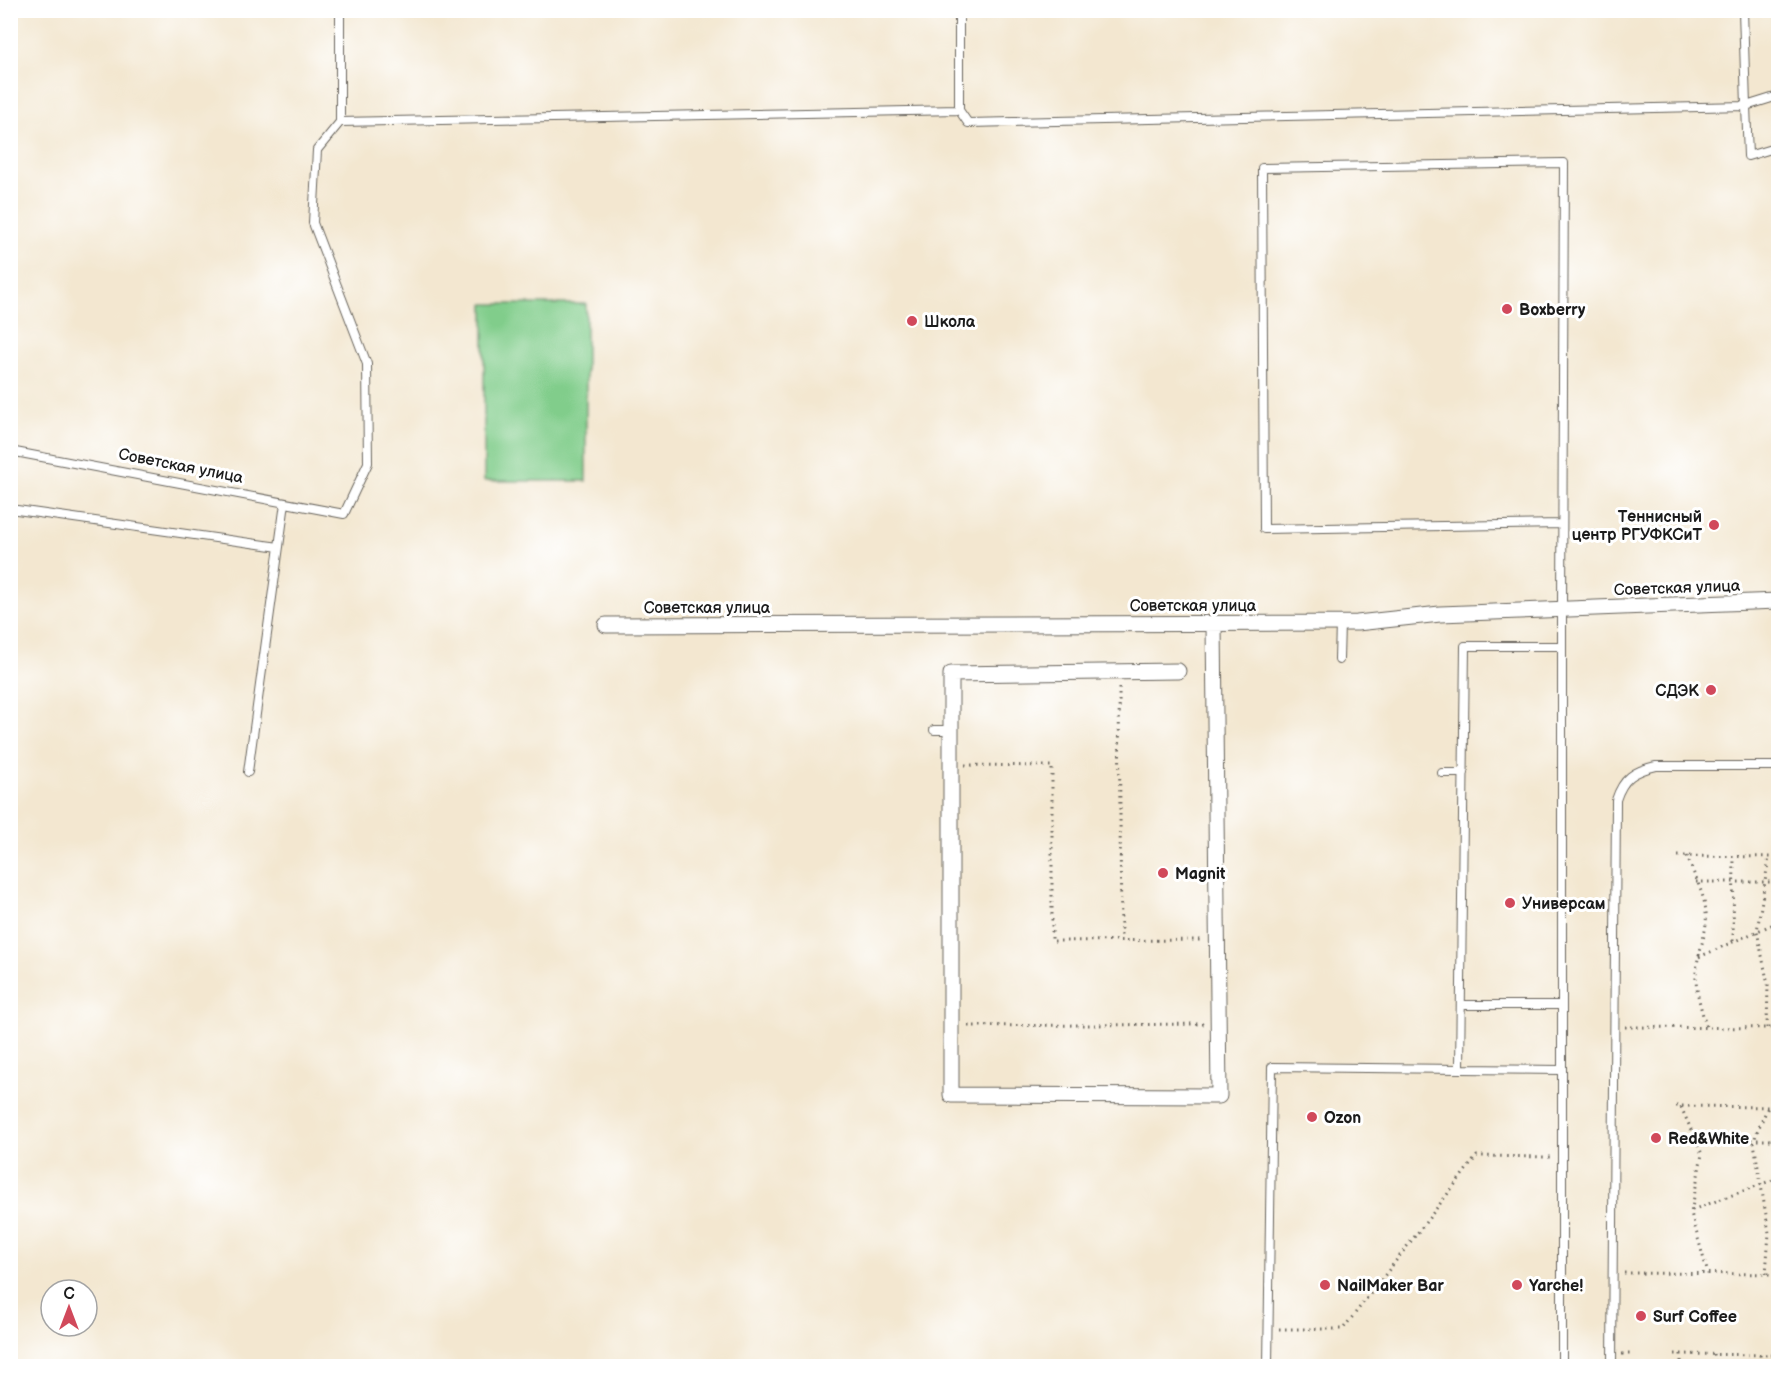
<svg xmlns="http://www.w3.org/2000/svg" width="1789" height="1377" font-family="'Balsamiq Sans',sans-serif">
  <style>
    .green { fill: #81cd8b; stroke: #4e7454; stroke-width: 1.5 }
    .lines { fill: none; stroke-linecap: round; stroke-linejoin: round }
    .lane-casing { stroke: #67635b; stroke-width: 10 }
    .street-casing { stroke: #67635b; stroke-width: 17 }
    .path { stroke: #67635b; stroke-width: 3; stroke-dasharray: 1.5 4.5; stroke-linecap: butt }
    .lane { stroke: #fff; stroke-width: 8 }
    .street { stroke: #fff; stroke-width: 15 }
    .poi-dot { fill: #d1495b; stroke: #fff; stroke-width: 2 }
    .labels { text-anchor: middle; stroke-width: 6; stroke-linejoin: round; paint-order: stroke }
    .poi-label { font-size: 16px; font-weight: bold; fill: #1c1c1c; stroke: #fff; text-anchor: start }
    .street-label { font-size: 16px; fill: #1c1c1c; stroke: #fff }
  </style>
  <rect width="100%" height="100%" fill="#fff"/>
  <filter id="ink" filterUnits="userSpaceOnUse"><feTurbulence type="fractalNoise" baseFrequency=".0167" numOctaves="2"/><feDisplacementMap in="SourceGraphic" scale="12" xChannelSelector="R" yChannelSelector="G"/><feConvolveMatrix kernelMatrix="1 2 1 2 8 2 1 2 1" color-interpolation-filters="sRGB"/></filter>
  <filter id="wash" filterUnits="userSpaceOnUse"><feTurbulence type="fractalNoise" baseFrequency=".008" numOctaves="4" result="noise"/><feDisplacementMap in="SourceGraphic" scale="24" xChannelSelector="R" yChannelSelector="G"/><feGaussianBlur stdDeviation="1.35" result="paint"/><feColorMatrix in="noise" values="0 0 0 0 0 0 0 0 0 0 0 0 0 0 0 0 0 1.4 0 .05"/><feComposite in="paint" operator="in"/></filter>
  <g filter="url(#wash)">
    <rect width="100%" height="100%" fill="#f3e7d0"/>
    <path class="green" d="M 484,304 L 586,304 L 586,481 L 484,481 Z"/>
  </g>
  <g filter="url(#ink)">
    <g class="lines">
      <defs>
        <path id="lane" d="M 340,10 L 340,122 L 959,110 L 959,10
          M 1743,10 L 1746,106 L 1778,96
          M 959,110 L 968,123 L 1746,106 L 1748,156 L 1778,147
          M 10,451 L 344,514 L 368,463 L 367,364 L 313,223 L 317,150 L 340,122
          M 10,509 L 279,547
          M 1339,660 L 1340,623
          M 934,730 L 951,730
          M 248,772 L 285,503
          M 1442,773 L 1464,773
          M 1461,1005 L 1562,1005
          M 1460,1069 L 1465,646 L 1562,646
          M 1268,1366 L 1272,1067 L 1562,1070
          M 1562,1366 L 1562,609 L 1564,163 L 1262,168 L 1264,529 L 1562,524
          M 1612,1366 L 1616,800 C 1623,778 1634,771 1656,766 L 1778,766"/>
        <path id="street" d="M 606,625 L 1357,623 L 1440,614 L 1778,601
          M 1178,671 L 951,674 L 951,1095 L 1219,1096 L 1214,624"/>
      </defs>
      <use href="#lane" class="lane-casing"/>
      <use href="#street" class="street-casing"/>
      <path class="path" d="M 1119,688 L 1121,940
        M 965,765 L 1052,766 L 1052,941 L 1201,940
        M 1678,856 L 1778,857
        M 1687,856 C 1693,874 1705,894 1706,913 C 1708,933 1697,953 1696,973 C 1695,991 1702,1010 1706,1027
        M 1696,882 L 1778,882
        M 1733,941 L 1734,857
        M 1699,957 L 1778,922
        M 968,1026 L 1204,1024
        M 1625,1027 L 1778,1028
        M 1767,1028 L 1768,985 L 1757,931 L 1769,857
        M 1676,1106 L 1778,1107
        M 1681,1107 L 1702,1154 L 1691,1213 L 1708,1274
        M 1697,1140 L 1778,1140
        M 1692,1210 L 1778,1178
        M 1624,1273 L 1778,1274
        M 1766,1274 L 1769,1233 L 1754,1143 L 1756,1134 L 1768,1107
        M 1279,1329 L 1343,1329 L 1477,1156 L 1551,1157
        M 1622,1354 L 1633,1354
        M 1675,1354 L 1778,1355
        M 1681,1354 L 1681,1366
        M 1714,1354 L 1716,1366
        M 1760,1355 L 1762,1366"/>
      <use href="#lane" class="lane"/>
      <use href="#street" class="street"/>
    </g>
  </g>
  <g class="poi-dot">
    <circle cx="1507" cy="309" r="6"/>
    <circle cx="912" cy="321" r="6"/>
    <circle cx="1714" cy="525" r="6"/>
    <circle cx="1711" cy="690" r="6"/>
    <circle cx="1163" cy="873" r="6"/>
    <circle cx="1510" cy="903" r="6"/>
    <circle cx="1312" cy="1117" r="6"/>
    <circle cx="1656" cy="1138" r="6"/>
    <circle cx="1325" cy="1285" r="6"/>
    <circle cx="1517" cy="1285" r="6"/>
    <circle cx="1641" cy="1316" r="6"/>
  </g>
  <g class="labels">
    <g class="poi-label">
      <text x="1519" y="315">Boxberry</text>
      <text x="924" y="327">Школа</text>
      <text x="1702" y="522" text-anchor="end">Теннисный<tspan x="1702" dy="18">центр РГУФКСиТ</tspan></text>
      <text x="1699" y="696" text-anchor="end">СДЭК</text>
      <text x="1175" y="879">Magnit</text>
      <text x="1522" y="909">Универсам</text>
      <text x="1324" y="1123">Ozon</text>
      <text x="1668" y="1144">Red&amp;White</text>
      <text x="1337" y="1291">NailMaker Bar</text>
      <text x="1529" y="1291">Yarche!</text>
      <text x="1653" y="1322">Surf Coffee</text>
    </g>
    <g class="street-label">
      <text transform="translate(181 465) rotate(11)" y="6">Советская улица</text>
      <text transform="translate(1677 587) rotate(-2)" y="6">Советская улица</text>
      <text x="1193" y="611">Советская улица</text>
      <text x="707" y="613">Советская улица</text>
    </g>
  </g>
  <rect width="1789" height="1377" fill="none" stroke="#fff" stroke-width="36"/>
  <g transform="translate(69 1308)"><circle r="28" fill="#ffffff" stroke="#a4a4a4" stroke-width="1.5"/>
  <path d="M0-4.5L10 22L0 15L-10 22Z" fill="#d1495b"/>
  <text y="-9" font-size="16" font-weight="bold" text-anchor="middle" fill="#1c1c1c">С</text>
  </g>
</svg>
